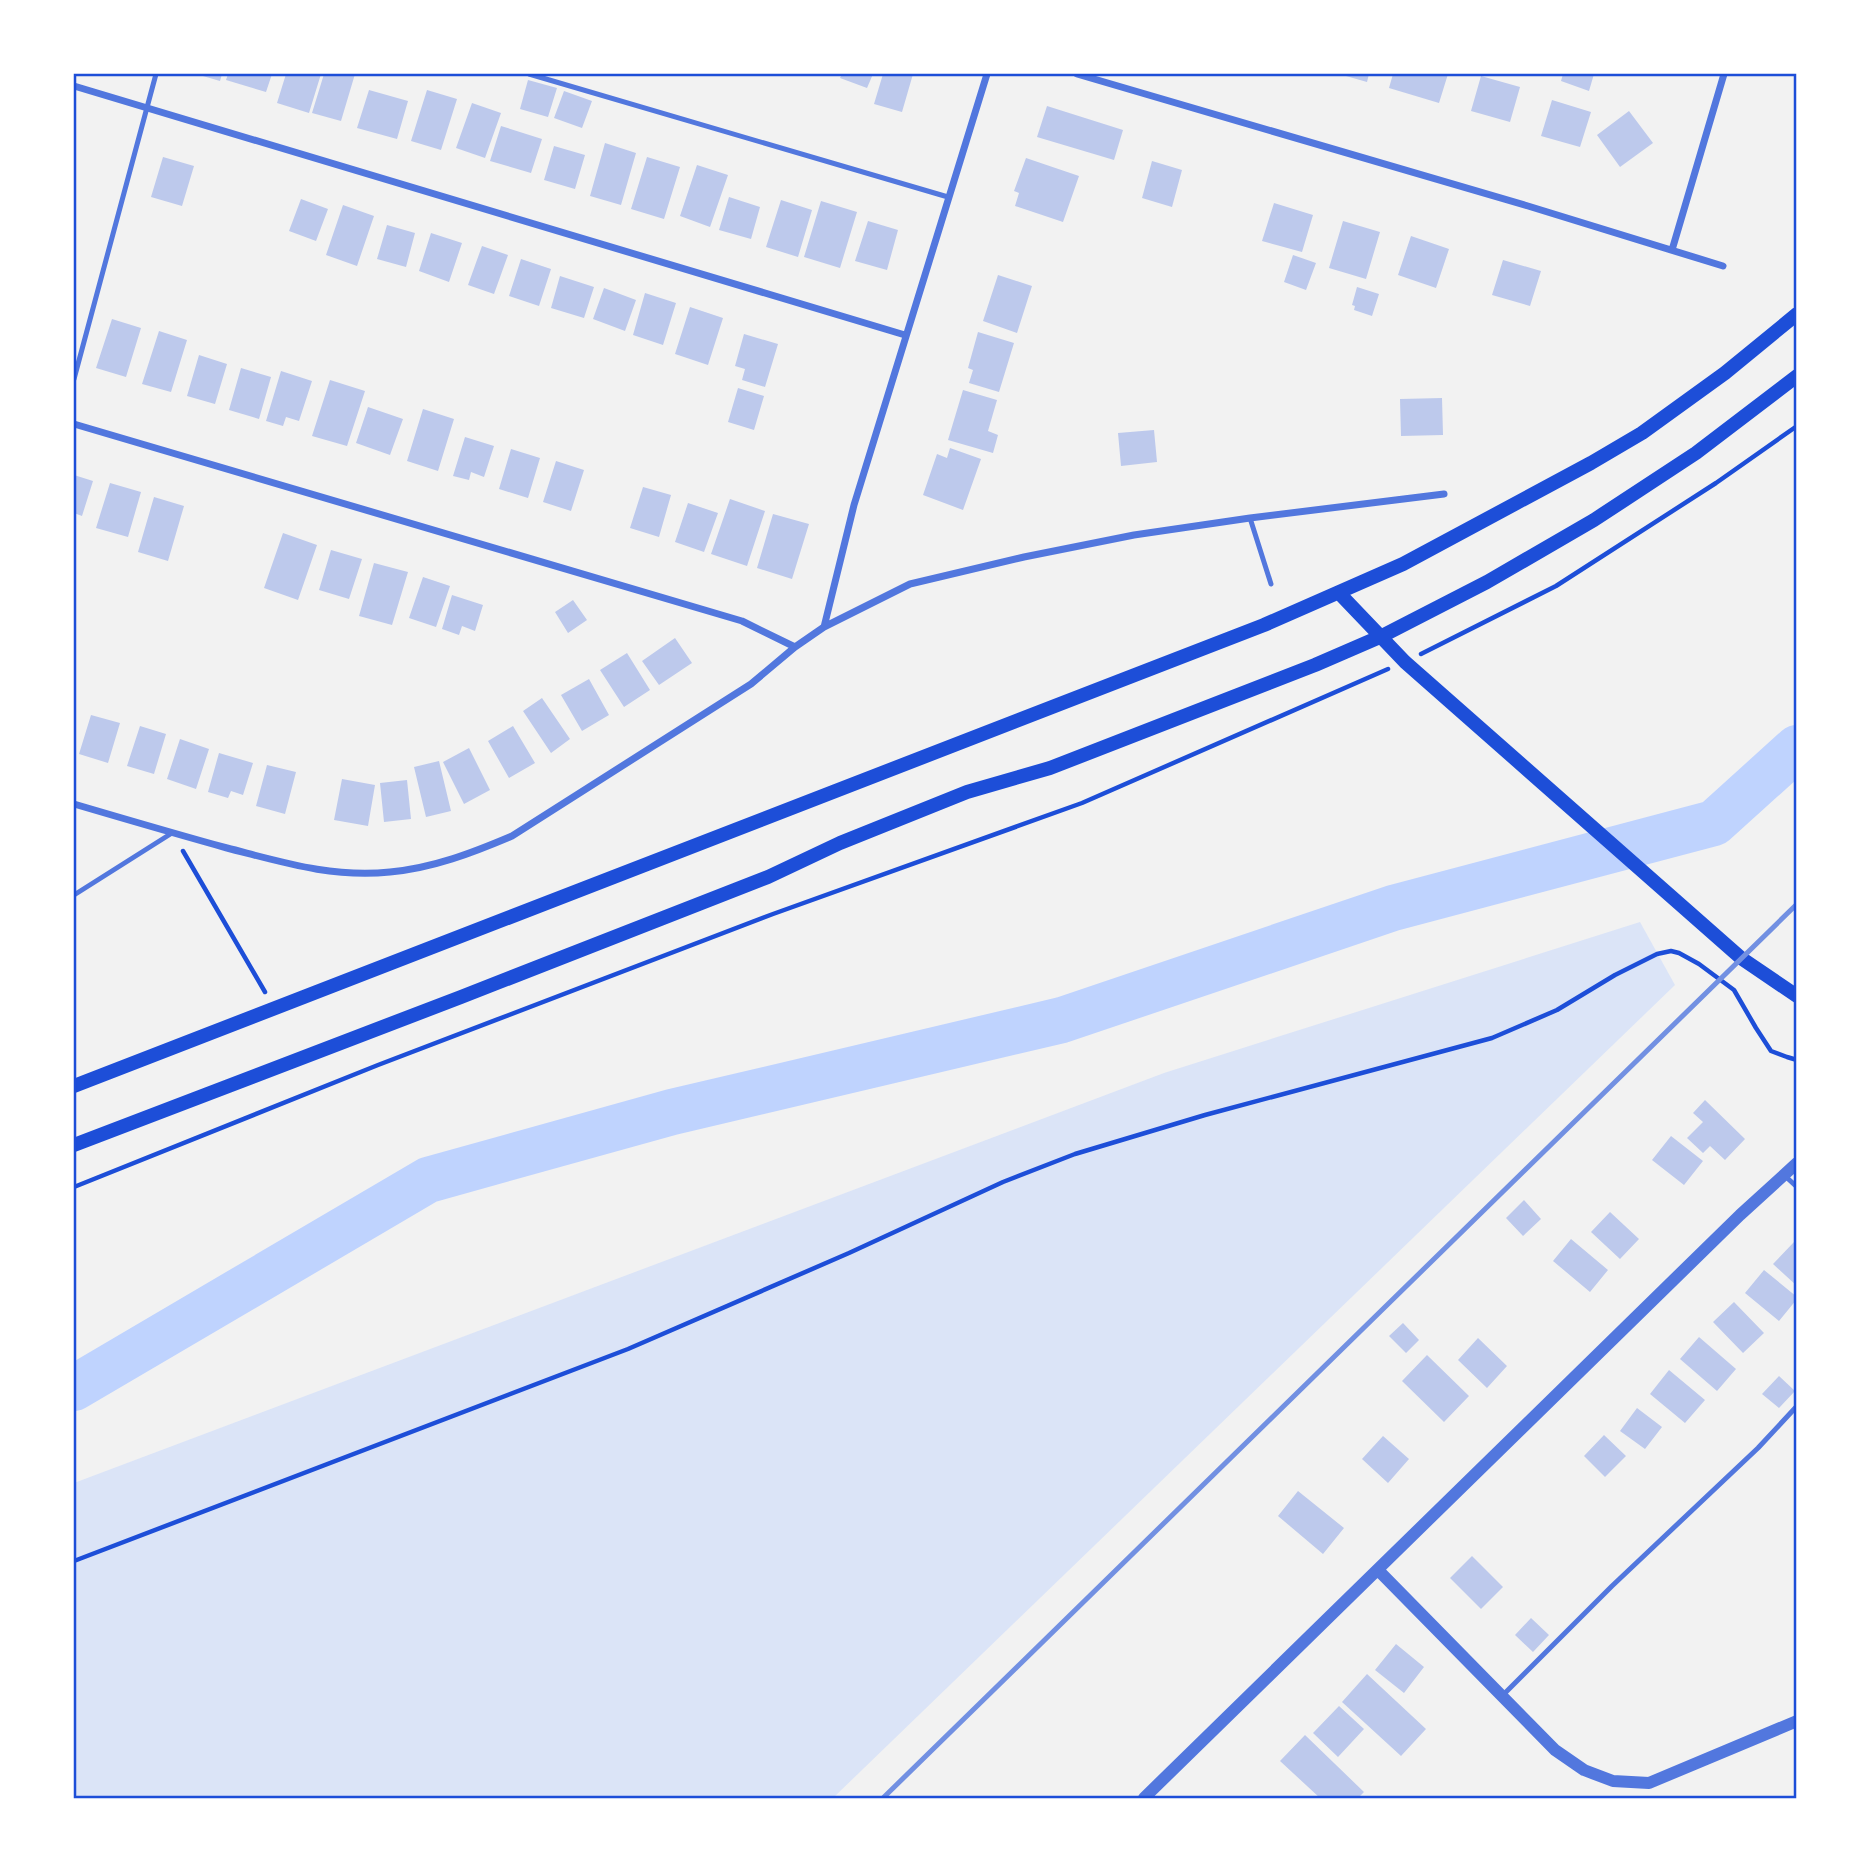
<svg xmlns="http://www.w3.org/2000/svg" width="1870" height="1872" font-family="Roboto,sans-serif">
  <style>
    .green { fill: #dbe4f7 }
    .lines { fill: none; stroke-linecap: round; stroke-linejoin: round }
    .river { stroke: #bfd3fe; stroke-width: 46 }
    .building { fill: #bdc9ec }
    .path { stroke: #1d4ed8; stroke-width: 4.5 }
    .service { stroke: #5277de; stroke-width: 5 }
    .minor { stroke: #5277de; stroke-width: 7 }
    .tertiary { stroke: #5277de; stroke-width: 12 }
    .secondary { stroke: #1d4ed8; stroke-width: 14 }
    .rail { stroke: #7290e2; stroke-width: 5 }
    .neatline { fill: none; stroke: #1d4ed8; stroke-width: 2.5 }
  </style>
  <rect width="100%" height="100%" fill="#f2f2f2"/>
  <path class="green" d="M 1640,922 L 1675,985 L 833,1798 L 74,1798 L 74,1483 L 1164,1073 Z"/>
  <g class="lines">
    <path class="river" d="M 74,1388 L 428,1180 L 672,1112 L 1062,1020 L 1393,908 L 1714,823 L 1797,748"/>
  </g>
  <path class="building" d="M 196,74 L 222,74 L 220,81 Z
    M 228,74 L 272,74 L 266,92 L 226,80 Z
    M 286,74 L 321,74 L 309,113 L 277,103 Z
    M 324,74 L 355,74 L 341,121 L 312,113 Z
    M 842,74 L 873,74 L 867,88 L 840,78 Z
    M 883,74 L 913,74 L 902,112 L 874,104 Z
    M 1339,74 L 1369,74 L 1367,82 Z
    M 1393,74 L 1448,74 L 1439,103 L 1389,88 Z
    M 1563,74 L 1594,74 L 1589,91 L 1561,81 Z
    M 1481,76 L 1520,87 L 1510,122 L 1471,111 Z
    M 528,80 L 557,88 L 548,117 L 520,109 Z
    M 369,90 L 408,101 L 397,139 L 357,128 Z
    M 427,90 L 457,99 L 441,150 L 411,141 Z
    M 564,91 L 592,101 L 582,128 L 554,118 Z
    M 1552,100 L 1591,112 L 1580,147 L 1541,136 Z
    M 472,103 L 501,113 L 485,158 L 456,148 Z
    M 1047,106 L 1123,130 L 1114,160 L 1037,137 Z
    M 1629,111 L 1653,143 L 1620,167 L 1597,135 Z
    M 501,126 L 542,139 L 531,173 L 490,161 Z
    M 605,143 L 636,153 L 621,205 L 590,196 Z
    M 554,146 L 585,155 L 575,189 L 544,180 Z
    M 163,157 L 194,166 L 182,206 L 151,197 Z
    M 647,157 L 680,167 L 664,219 L 631,209 Z
    M 1026,158 L 1079,176 L 1063,222 L 1015,206 L 1019,193 L 1014,191 Z
    M 1152,161 L 1182,170 L 1172,207 L 1142,198 Z
    M 697,165 L 728,175 L 710,227 L 680,216 Z
    M 729,197 L 760,207 L 751,239 L 719,230 Z
    M 301,199 L 328,209 L 316,241 L 289,231 Z
    M 781,200 L 812,210 L 798,257 L 766,247 Z
    M 821,201 L 857,212 L 840,268 L 804,257 Z
    M 1274,203 L 1313,215 L 1302,252 L 1262,241 Z
    M 343,205 L 374,216 L 357,266 L 326,255 Z
    M 868,221 L 898,230 L 887,270 L 855,261 Z
    M 1343,221 L 1380,232 L 1366,279 L 1329,268 Z
    M 387,225 L 415,233 L 406,267 L 377,259 Z
    M 431,233 L 462,243 L 449,282 L 419,271 Z
    M 1411,236 L 1449,249 L 1436,288 L 1398,275 Z
    M 482,246 L 508,255 L 494,294 L 468,285 Z
    M 1293,255 L 1316,263 L 1306,290 L 1284,282 Z
    M 521,259 L 551,269 L 539,306 L 509,296 Z
    M 1503,260 L 1541,271 L 1530,306 L 1492,295 Z
    M 998,275 L 1032,286 L 1017,333 L 983,321 Z
    M 560,276 L 594,287 L 584,318 L 551,308 Z
    M 1357,287 L 1379,294 L 1372,316 L 1354,310 L 1355,306 L 1352,305 Z
    M 604,288 L 636,300 L 625,331 L 593,319 Z
    M 645,293 L 676,303 L 663,345 L 633,335 Z
    M 690,307 L 723,318 L 708,365 L 675,354 Z
    M 112,319 L 141,328 L 126,377 L 96,368 Z
    M 159,331 L 187,340 L 171,392 L 142,384 Z
    M 978,332 L 1014,343 L 999,392 L 969,383 L 973,370 L 968,368 Z
    M 744,334 L 778,344 L 765,387 L 742,380 L 745,369 L 735,366 Z
    M 199,355 L 227,364 L 215,404 L 187,396 Z
    M 241,368 L 271,377 L 259,419 L 229,410 Z
    M 281,371 L 312,381 L 299,421 L 286,417 L 283,426 L 266,421 Z
    M 330,380 L 365,391 L 347,446 L 312,436 Z
    M 738,388 L 764,396 L 754,430 L 728,422 Z
    M 963,390 L 997,400 L 988,431 L 998,435 L 993,453 L 948,440 Z
    M 1442,398 L 1443,435 L 1401,436 L 1400,399 Z
    M 368,407 L 403,419 L 390,455 L 356,443 Z
    M 423,409 L 454,419 L 438,471 L 407,461 Z
    M 1154,430 L 1157,462 L 1121,466 L 1118,433 Z
    M 465,437 L 494,446 L 484,477 L 471,472 L 469,480 L 453,476 Z
    M 950,448 L 981,459 L 963,510 L 923,495 L 937,454 L 947,458 Z
    M 511,449 L 540,458 L 528,498 L 499,489 Z
    M 556,461 L 584,470 L 571,511 L 543,502 Z
    M 74,475 L 93,481 L 82,516 L 74,513 Z
    M 110,483 L 141,492 L 128,537 L 96,528 Z
    M 643,487 L 671,495 L 659,537 L 630,528 Z
    M 154,497 L 184,506 L 168,561 L 138,552 Z
    M 730,499 L 765,511 L 747,566 L 711,554 Z
    M 688,503 L 718,513 L 704,552 L 675,542 Z
    M 773,514 L 809,524 L 792,579 L 757,568 Z
    M 283,533 L 317,545 L 298,600 L 264,588 Z
    M 331,550 L 362,559 L 349,599 L 319,590 Z
    M 374,563 L 408,572 L 392,625 L 359,616 Z
    M 423,577 L 450,586 L 436,627 L 409,618 Z
    M 452,595 L 483,605 L 475,631 L 462,626 L 459,635 L 442,629 Z
    M 573,600 L 587,620 L 568,633 L 555,612 Z
    M 675,638 L 692,663 L 659,685 L 642,661 Z
    M 627,653 L 650,690 L 624,707 L 600,670 Z
    M 589,679 L 609,715 L 582,731 L 561,695 Z
    M 542,698 L 570,739 L 551,753 L 523,711 Z
    M 91,715 L 120,723 L 108,763 L 79,754 Z
    M 140,726 L 166,734 L 154,774 L 127,766 Z
    M 513,726 L 535,763 L 509,778 L 488,741 Z
    M 180,739 L 209,749 L 196,789 L 167,779 Z
    M 469,748 L 490,790 L 464,804 L 443,762 Z
    M 219,753 L 253,763 L 243,795 L 231,791 L 228,798 L 208,792 Z
    M 439,761 L 451,811 L 426,817 L 414,767 Z
    M 267,765 L 296,772 L 285,814 L 256,806 Z
    M 342,779 L 375,785 L 368,826 L 334,820 Z
    M 407,780 L 411,819 L 384,822 L 380,783 Z
    M 1705,1100 L 1745,1139 L 1725,1160 L 1710,1146 L 1703,1153 L 1687,1138 L 1703,1122 L 1693,1113 Z
    M 1671,1136 L 1703,1161 L 1684,1185 L 1652,1160 Z
    M 1524,1200 L 1541,1219 L 1523,1236 L 1506,1218 Z
    M 1610,1212 L 1639,1239 L 1620,1259 L 1591,1232 Z
    M 1571,1239 L 1608,1270 L 1590,1292 L 1553,1261 Z
    M 1794,1242 L 1797,1244 L 1797,1286 L 1773,1264 Z
    M 1764,1270 L 1797,1297 L 1797,1299 L 1779,1321 L 1745,1293 Z
    M 1734,1302 L 1764,1333 L 1743,1353 L 1713,1322 Z
    M 1403,1323 L 1419,1340 L 1406,1353 L 1389,1336 Z
    M 1699,1337 L 1736,1369 L 1717,1391 L 1680,1359 Z
    M 1478,1338 L 1507,1366 L 1487,1388 L 1458,1360 Z
    M 1427,1355 L 1469,1396 L 1444,1422 L 1402,1381 Z
    M 1669,1370 L 1705,1400 L 1685,1423 L 1650,1394 Z
    M 1779,1376 L 1795,1391 L 1779,1408 L 1762,1394 Z
    M 1637,1408 L 1662,1427 L 1645,1449 L 1620,1431 Z
    M 1604,1435 L 1626,1456 L 1605,1477 L 1584,1456 Z
    M 1383,1436 L 1409,1459 L 1388,1483 L 1362,1459 Z
    M 1298,1491 L 1344,1528 L 1323,1554 L 1278,1516 Z
    M 1472,1556 L 1503,1587 L 1481,1609 L 1450,1578 Z
    M 1531,1618 L 1549,1635 L 1533,1652 L 1515,1635 Z
    M 1396,1644 L 1424,1667 L 1404,1693 L 1375,1670 Z
    M 1367,1674 L 1426,1729 L 1401,1756 L 1342,1702 Z
    M 1339,1706 L 1364,1729 L 1338,1757 L 1313,1733 Z
    M 1305,1735 L 1364,1792 L 1358,1798 L 1320,1798 L 1280,1761 Z"/>
  <g class="lines">
    <path class="path" d="M 1421,654 L 1556,586 L 1716,483 L 1797,426
      M 183,851 L 265,992
      M 74,1187 L 378,1065 L 773,914 L 1082,803 L 1388,669
      M 74,1561 L 628,1349 L 849,1253 L 1003,1182 L 1075,1154 L 1205,1115 L 1492,1038 L 1557,1010 L 1615,975 L 1657,954 L 1671,951 L 1679,953 L 1699,964 L 1734,990 L 1756,1028 L 1771,1051 L 1787,1057 L 1797,1060"/>
    <path class="service" d="M 529,74 L 948,197
      M 74,379 L 156,74
      M 1250,518 L 1271,584
      M 74,895 L 172,833
      M 1784,1175 L 1797,1187
      M 1502,1696 L 1612,1586 L 1758,1448 L 1797,1406"/>
    <path class="minor" d="M 1077,74 L 1528,206 L 1723,266
      M 74,86 L 905,335
      M 1672,250 L 1724,74
      M 74,424 L 742,621 L 795,647
      M 824,627 L 854,505 L 987,74
      M 74,804 C 125,819 176,834 227,848 C 282,862 332,878 390,872 C 433,868 472,853 512,836 L 751,684 L 795,647 L 824,627 L 910,584 L 1024,557 L 1134,535 L 1250,518 L 1444,494"/>
    <path class="tertiary" d="M 1378,1570 L 1555,1750 L 1584,1770 L 1613,1781 L 1649,1783 L 1797,1721
      M 1144,1798 L 1740,1215 L 1797,1163"/>
    <path class="secondary" d="M 1339,593 L 1405,662 L 1741,958 L 1797,996
      M 74,1086 L 1264,625 L 1403,564 L 1591,463 L 1642,433 L 1725,373 L 1797,314
      M 74,1145 L 461,997 L 768,877 L 840,843 L 967,792 L 1050,768 L 1315,665 L 1382,636 L 1487,582 L 1594,520 L 1696,453 L 1797,376"/>
    <path class="rail" d="M 883,1798 L 1797,904"/>
  </g>
  <rect width="1870" height="1872" fill="none" stroke="#ffffff" stroke-width="150"/>
  <rect x="75" y="75" width="1720" height="1722" class="neatline"/>
</svg>
